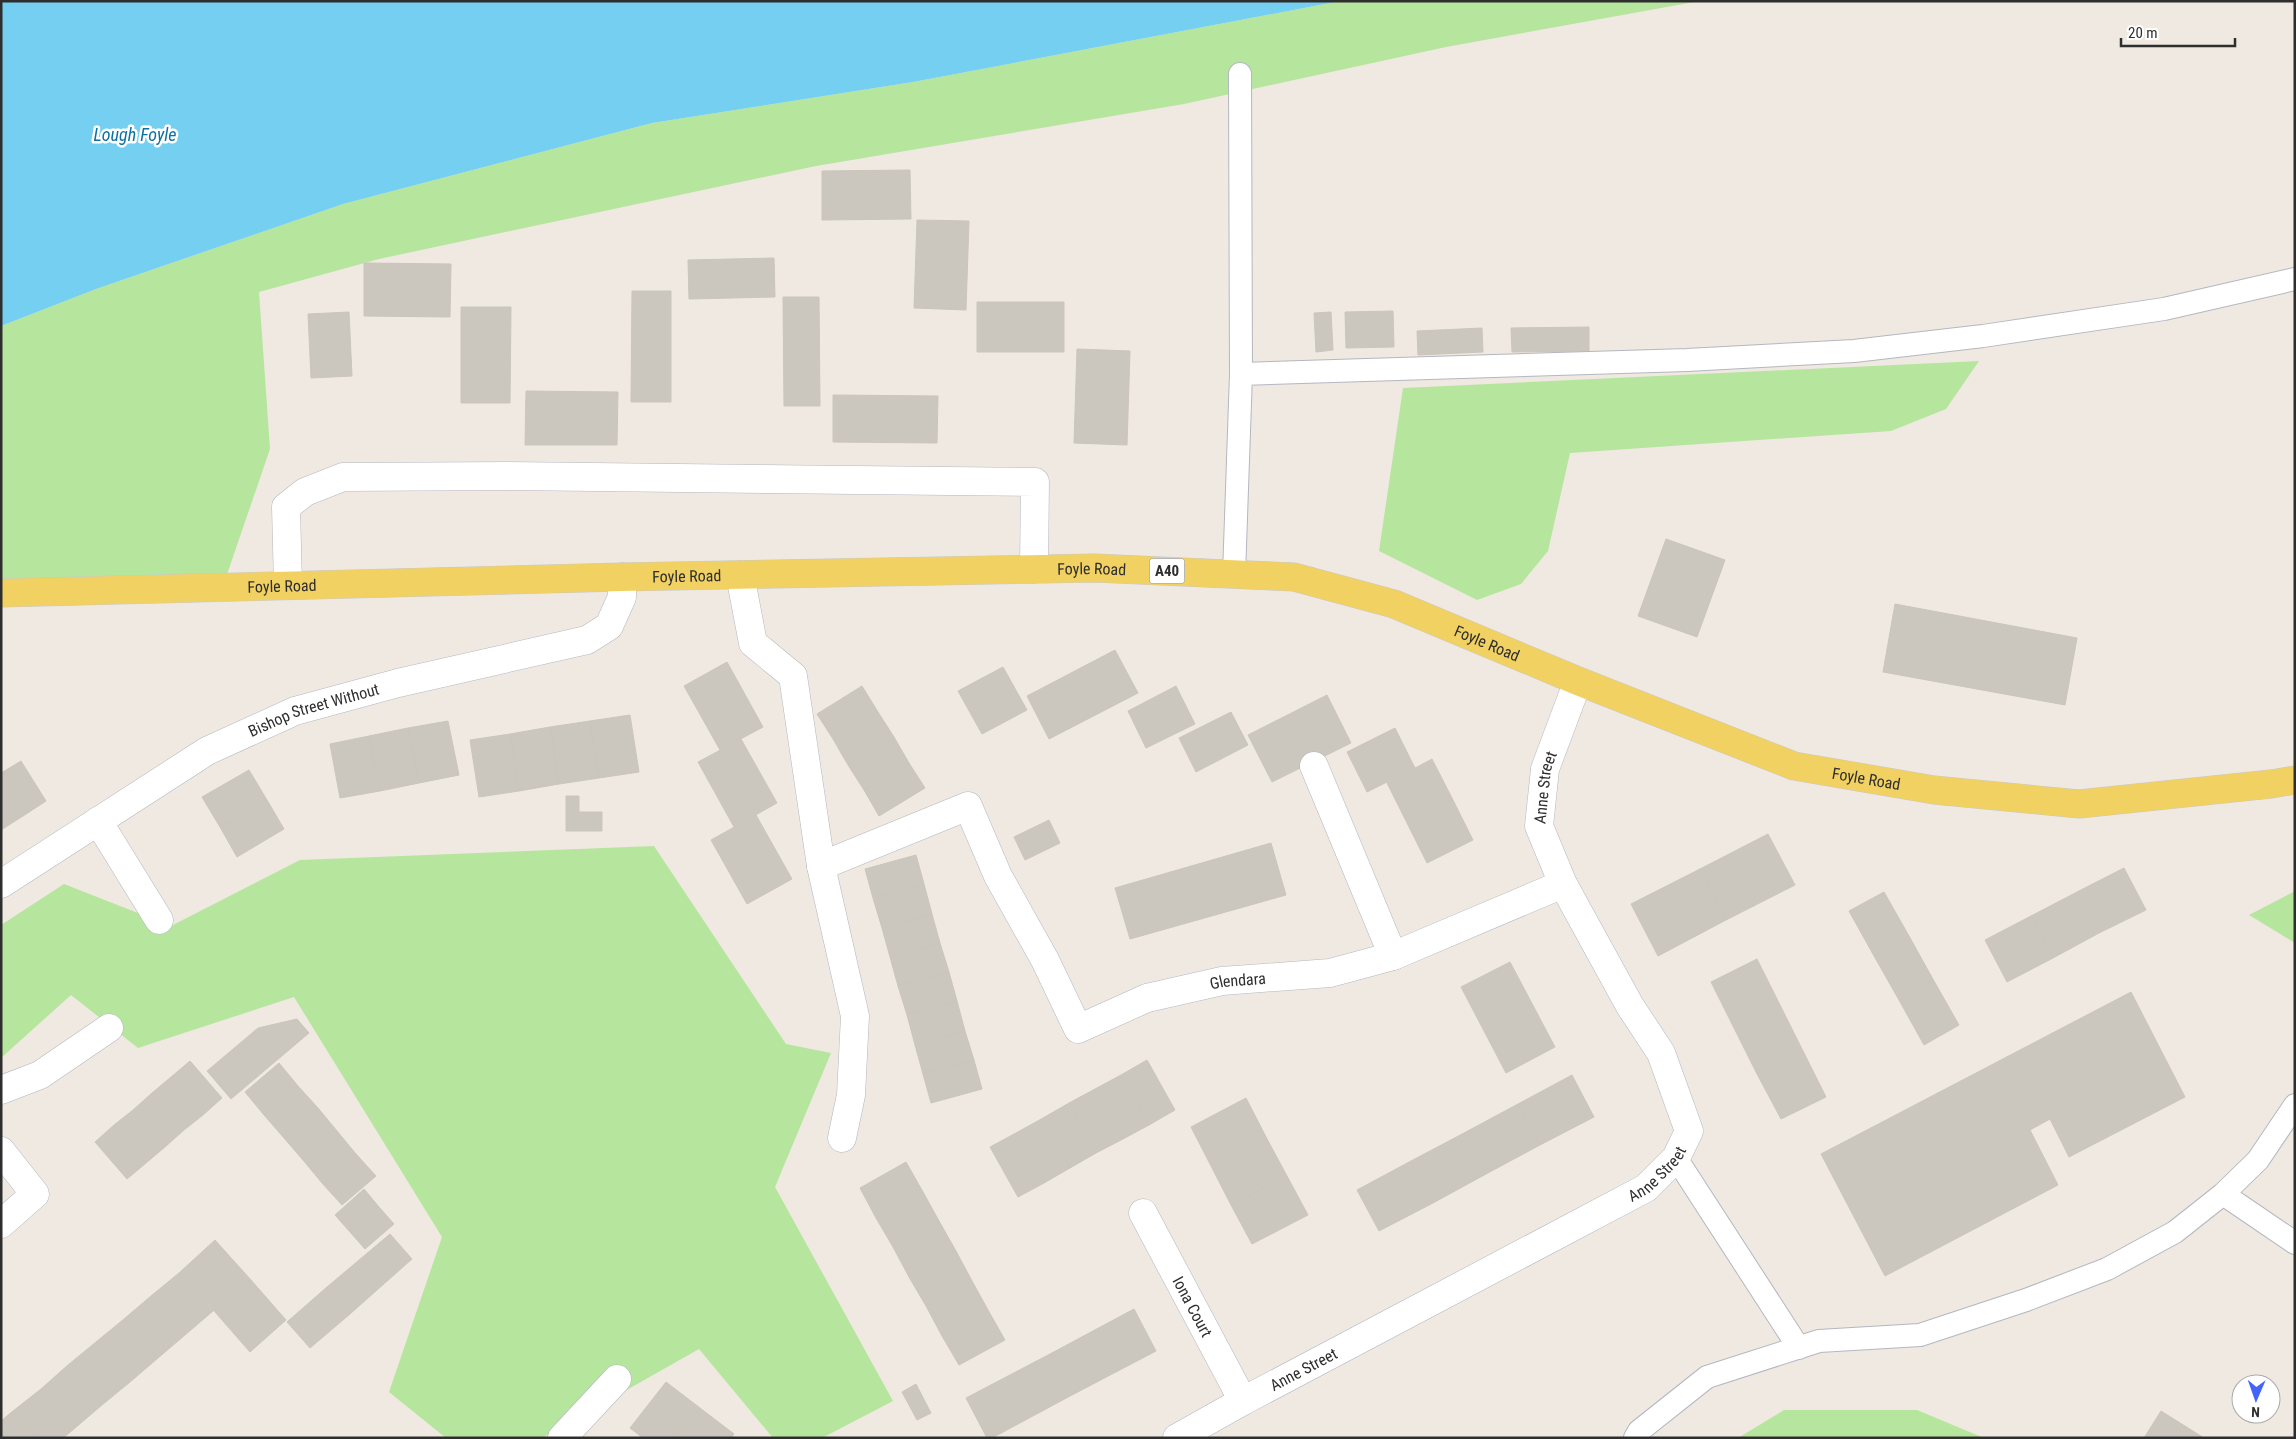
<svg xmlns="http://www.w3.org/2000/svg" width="2296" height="1439" font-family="'Roboto Condensed',sans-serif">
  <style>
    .green { fill: #b6e59e }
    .water { fill: #75cff0 }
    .building { fill: #cbc7bf; stroke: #cbc5ba }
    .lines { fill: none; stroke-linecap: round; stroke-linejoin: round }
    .lane-casing { stroke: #b4b7c1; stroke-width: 24 }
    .street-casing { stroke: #b4b7c1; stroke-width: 29 }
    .secondary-casing { stroke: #b4b7c1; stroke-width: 29 }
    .primary-casing { stroke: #c9c9c9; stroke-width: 29 }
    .lane { stroke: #fff; stroke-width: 22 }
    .street { stroke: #fff; stroke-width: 28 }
    .secondary { stroke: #fff; stroke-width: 28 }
    .primary { stroke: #f2d163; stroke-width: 28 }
    .labels { text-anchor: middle; stroke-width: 5; stroke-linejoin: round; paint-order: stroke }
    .shield { fill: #fff; stroke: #6d6d6d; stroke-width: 1 }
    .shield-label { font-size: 15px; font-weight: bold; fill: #2e2e2e }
    .street-label { font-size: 16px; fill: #2e2e2e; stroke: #fff }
    .water-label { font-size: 18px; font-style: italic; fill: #0d6fa3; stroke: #fff }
  </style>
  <rect width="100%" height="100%" fill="#efe9e1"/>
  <path class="green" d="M 1341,1 L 1700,1 L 1446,47 L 1184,104 L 816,166 L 379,259 L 259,292 L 270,449 L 223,586 L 1,593 L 1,326 L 96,289 L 343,204 L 652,123 L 913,82 Z
    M 1979,361 L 1946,409 L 1891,431 L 1570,453 L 1548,551 L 1521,584 L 1477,600 L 1379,551 L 1403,388 Z
    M 654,846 L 786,1044 L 831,1053 L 775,1187 L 893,1401 L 822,1438 L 773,1438 L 699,1349 L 542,1438 L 446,1438 L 389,1392 L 442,1237 L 294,997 L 138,1048 L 71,995 L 1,1058 L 1,925 L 64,884 L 171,926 L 300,860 Z
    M 2295,891 L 2295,943 L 2249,915 Z
    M 1784,1410 L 1917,1410 L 1984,1438 L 1738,1438 Z"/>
  <path class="water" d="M 1,1 L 1341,1 L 913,82 L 652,123 L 343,204 L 96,289 L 1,326 Z"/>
  <path class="building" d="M 910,170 L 911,219 L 822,220 L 822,171 Z
    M 917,220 L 969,221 L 966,310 L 914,308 Z
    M 774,258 L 775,297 L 689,299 L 688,260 Z
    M 364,263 L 451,264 L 450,317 L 364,316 Z
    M 632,291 L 671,291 L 671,402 L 631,402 Z
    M 783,297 L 819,297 L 820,406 L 784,406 Z
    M 977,302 L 1064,302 L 1064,352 L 977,352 Z
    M 461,307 L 511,307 L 510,403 L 461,403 Z
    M 1393,311 L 1394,347 L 1346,348 L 1345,312 Z
    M 349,312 L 352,376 L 311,378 L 308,314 Z
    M 1331,312 L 1333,350 L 1316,352 L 1314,313 Z
    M 1589,327 L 1589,351 L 1512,352 L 1511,328 Z
    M 1482,328 L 1483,352 L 1418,355 L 1417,331 Z
    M 1077,349 L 1130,351 L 1127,445 L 1074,443 Z
    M 526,391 L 618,392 L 617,445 L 525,445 Z
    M 833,395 L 938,396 L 937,443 L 833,442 Z
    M 1666,539 L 1725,560 L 1697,637 L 1638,616 Z
    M 1895,604 L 2077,638 L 2065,705 L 1883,672 Z
    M 1115,650 L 1138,693 L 1049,739 L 1027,696 Z
    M 727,662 L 763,727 L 720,750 L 684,686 Z
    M 1003,667 L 1027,710 L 982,734 L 958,691 Z
    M 862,686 L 878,712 L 833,739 L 817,714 Z
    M 1176,686 L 1195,724 L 1146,748 L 1128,711 Z
    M 1327,695 L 1351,743 L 1272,782 L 1248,735 Z
    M 878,712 L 894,737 L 848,765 L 833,739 Z
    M 1231,712 L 1248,745 L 1196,772 L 1179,738 Z
    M 630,715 L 639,772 L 599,778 L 590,721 Z
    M 448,721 L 459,775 L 419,783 L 408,728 Z
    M 590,721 L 599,778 L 559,784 L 550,727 Z
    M 550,727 L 559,784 L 519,791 L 510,734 Z
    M 408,728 L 419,783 L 380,791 L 369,736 Z
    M 1395,728 L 1415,768 L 1367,792 L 1347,752 Z
    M 510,734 L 519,791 L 479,797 L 470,740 Z
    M 369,736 L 380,791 L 340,798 L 330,744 Z
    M 894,737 L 909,763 L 864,790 L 848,765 Z
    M 741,739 L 777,803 L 734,827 L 698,762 Z
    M 1432,759 L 1453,800 L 1407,823 L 1387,783 Z
    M 21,761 L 46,801 L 23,816 L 1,781 L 1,773 Z
    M 909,763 L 925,788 L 879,816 L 864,790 Z
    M 249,770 L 267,800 L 220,827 L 202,797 Z
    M 1,781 L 23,816 L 1,830 Z
    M 566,796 L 579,796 L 579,812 L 602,812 L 602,831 L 566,831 Z
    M 267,800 L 284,829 L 237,857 L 220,827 Z
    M 1453,800 L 1473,840 L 1427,863 L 1407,823 Z
    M 756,815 L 792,879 L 747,904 L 711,840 Z
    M 1049,820 L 1060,843 L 1025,860 L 1014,837 Z
    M 1768,834 L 1795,885 L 1726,920 L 1700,869 Z
    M 1271,843 L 1286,895 L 1130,939 L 1115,888 Z
    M 916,855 L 924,884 L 873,898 L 865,869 Z
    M 2124,868 L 2146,910 L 2099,933 L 2077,892 Z
    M 1700,869 L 1726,920 L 1658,956 L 1631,904 Z
    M 924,884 L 932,914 L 882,928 L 873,898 Z
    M 1884,892 L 1909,936 L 1874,956 L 1849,911 Z
    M 2077,892 L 2099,933 L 2053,958 L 2031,916 Z
    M 932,914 L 940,943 L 890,957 L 882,928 Z
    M 2031,916 L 2053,958 L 2007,982 L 1985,940 Z
    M 1909,936 L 1934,981 L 1899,1000 L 1874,956 Z
    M 940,943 L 949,972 L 898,986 L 890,957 Z
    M 1757,959 L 1780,1005 L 1734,1028 L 1711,982 Z
    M 1510,962 L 1555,1047 L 1506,1073 L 1461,987 Z
    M 949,972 L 957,1001 L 907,1015 L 898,986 Z
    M 1934,981 L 1959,1025 L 1924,1045 L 1899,1000 Z
    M 2131,992 L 2185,1097 L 2069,1157 L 2050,1119 L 2030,1130 L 2058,1185 L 1885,1276 L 1821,1154 Z
    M 957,1001 L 965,1031 L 915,1045 L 907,1015 Z
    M 1780,1005 L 1803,1051 L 1757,1074 L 1734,1028 Z
    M 297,1019 L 309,1033 L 231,1099 L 207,1071 L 258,1028 Z
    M 965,1031 L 974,1060 L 923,1074 L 915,1045 Z
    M 1803,1051 L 1826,1097 L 1781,1119 L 1757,1074 Z
    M 974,1060 L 982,1089 L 931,1103 L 923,1074 Z
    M 1147,1060 L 1175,1110 L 1149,1125 L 1121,1075 Z
    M 190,1061 L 222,1098 L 203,1115 L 171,1077 Z
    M 279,1063 L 298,1086 L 264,1115 L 245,1092 Z
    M 1121,1075 L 1149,1125 L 1123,1139 L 1095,1089 Z
    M 1572,1075 L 1594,1117 L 1540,1145 L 1518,1104 Z
    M 171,1077 L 203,1115 L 184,1130 L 152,1093 Z
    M 298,1086 L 318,1108 L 284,1138 L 264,1115 Z
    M 1095,1089 L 1123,1139 L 1096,1153 L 1069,1103 Z
    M 152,1093 L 184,1130 L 165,1147 L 133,1110 Z
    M 1246,1098 L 1266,1137 L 1211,1166 L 1191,1127 Z
    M 1069,1103 L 1096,1153 L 1070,1168 L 1043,1118 Z
    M 1518,1104 L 1540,1145 L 1486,1174 L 1464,1133 Z
    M 318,1108 L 337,1131 L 303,1160 L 284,1138 Z
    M 133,1110 L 165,1147 L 146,1163 L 114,1125 Z
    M 1043,1118 L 1070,1168 L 1044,1183 L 1016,1133 Z
    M 114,1125 L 146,1163 L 127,1179 L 95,1142 Z
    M 337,1131 L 356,1154 L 322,1183 L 303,1160 Z
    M 1016,1133 L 1044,1183 L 1018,1197 L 990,1147 Z
    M 1464,1133 L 1486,1174 L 1433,1203 L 1411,1161 Z
    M 1266,1137 L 1287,1176 L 1231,1205 L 1211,1166 Z
    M 356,1154 L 376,1176 L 342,1205 L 322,1183 Z
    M 1411,1161 L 1433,1203 L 1379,1231 L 1357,1190 Z
    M 906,1162 L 923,1192 L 876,1218 L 860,1188 Z
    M 1287,1176 L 1308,1215 L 1252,1244 L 1231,1205 Z
    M 364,1189 L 379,1207 L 350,1232 L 335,1215 Z
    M 923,1192 L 939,1221 L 893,1247 L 876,1218 Z
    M 379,1207 L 394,1224 L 365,1249 L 350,1232 Z
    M 939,1221 L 956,1251 L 909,1277 L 893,1247 Z
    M 390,1234 L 412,1259 L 350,1314 L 327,1287 Z
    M 215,1240 L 251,1280 L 215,1312 L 179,1273 Z
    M 956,1251 L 972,1281 L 926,1306 L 909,1277 Z
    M 179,1273 L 213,1311 L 185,1335 L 151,1296 Z
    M 251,1280 L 286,1320 L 250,1352 L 215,1312 Z
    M 972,1281 L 988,1310 L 942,1336 L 926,1306 Z
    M 327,1287 L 350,1314 L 310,1348 L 287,1322 Z
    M 151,1296 L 185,1335 L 158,1358 L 124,1319 Z
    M 1134,1309 L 1156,1351 L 1072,1395 L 1050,1354 Z
    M 988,1310 L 1005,1340 L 959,1365 L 942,1336 Z
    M 124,1319 L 158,1358 L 130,1382 L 96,1342 Z
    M 96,1342 L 130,1382 L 102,1405 L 68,1365 Z
    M 1050,1354 L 1072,1395 L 992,1438 L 987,1438 L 966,1398 Z
    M 68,1365 L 102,1405 L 75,1428 L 41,1389 Z
    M 666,1382 L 700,1408 L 677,1438 L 643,1438 L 630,1428 Z
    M 916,1384 L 931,1413 L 917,1420 L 902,1392 Z
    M 41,1389 L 75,1428 L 63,1438 L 36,1438 L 13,1411 Z
    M 700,1408 L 734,1434 L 731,1438 L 677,1438 Z
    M 13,1411 L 36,1438 L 1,1438 L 1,1421 Z
    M 2161,1411 L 2204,1438 L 2144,1438 Z"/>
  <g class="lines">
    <defs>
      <path id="lane" d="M 1240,74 L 1241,374
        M 1234,575 L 1241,374 L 1687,360 L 1854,351 L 1983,336 L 2164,309 L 2295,279
        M 1676,1158 L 1799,1348
        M 2223,1194 L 2295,1243
        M 1635,1438 L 1639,1431 L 1707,1377 L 1819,1341 L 1920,1335 L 2026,1300 L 2107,1269 L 2175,1232 L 2223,1194 L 2258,1160 L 2295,1105"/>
      <g id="street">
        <path d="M 740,575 L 753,643 L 793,676 L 821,866 L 855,1016 L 851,1095 L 842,1138"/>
        <path d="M 288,585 L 286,507 L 305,492 L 343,477 L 509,476 L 1035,482 L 1034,569"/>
        <path d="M 1314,766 L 1393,956"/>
        <path d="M 98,821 L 159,920"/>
        <path id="s1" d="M 821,866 L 968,806 L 998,876 L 1045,960 L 1078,1029 L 1147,998 L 1222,981 L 1330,973 L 1393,956 L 1563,884"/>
        <path d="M 1,1090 L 40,1075 L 109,1028"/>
        <path d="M 1,1151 L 35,1194 L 1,1224"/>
        <path id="s2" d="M 1143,1213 L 1243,1401"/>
        <path d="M 562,1438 L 617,1379"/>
        <path id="s3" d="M 1177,1438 L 1243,1401 L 1646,1188 L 1676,1158 L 1689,1131 L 1661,1053 L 1630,1006 L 1563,884 L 1539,826 L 1545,769 L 1578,681"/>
      </g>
      <g id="secondary">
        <path id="s4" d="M 1,884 L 207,751 L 295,711 L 398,683 L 587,640 L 609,626 L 622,597 L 622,577"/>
      </g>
      <g id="primary">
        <path id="s5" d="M 1,593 L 622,577 L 1095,568 L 1294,577 L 1394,604 L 1578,681 L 1794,766 L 1934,790 L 2079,804 L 2271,784 L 2295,780"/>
      </g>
    </defs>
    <use href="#lane" class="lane-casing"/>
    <use href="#street" class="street-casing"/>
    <use href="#secondary" class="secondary-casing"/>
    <use href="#primary" class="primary-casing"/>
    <use href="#lane" class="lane"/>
    <use href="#street" class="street"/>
    <use href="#secondary" class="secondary"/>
    <use href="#primary" class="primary"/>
  </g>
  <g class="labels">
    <rect class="shield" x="1149.5" y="558.5" width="35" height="25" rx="4"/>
    <g class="shield-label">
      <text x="1167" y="576">A40</text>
    </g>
    <g class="street-label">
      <text dy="6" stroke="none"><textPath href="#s5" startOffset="1091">Foyle Road</textPath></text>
      <text dy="6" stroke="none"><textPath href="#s5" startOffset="686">Foyle Road</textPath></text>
      <text dy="6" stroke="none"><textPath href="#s5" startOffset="281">Foyle Road</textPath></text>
      <text dy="6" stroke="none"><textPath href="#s5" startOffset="1498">Foyle Road</textPath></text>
      <text dy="6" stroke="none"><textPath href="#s4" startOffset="360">Bishop Street Without</textPath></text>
      <text dy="6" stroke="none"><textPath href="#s5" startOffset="1902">Foyle Road</textPath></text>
      <text dy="6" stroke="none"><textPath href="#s3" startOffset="984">Anne Street</textPath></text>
      <text dy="6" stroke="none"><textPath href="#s1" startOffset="576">Glendara</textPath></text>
      <text dy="6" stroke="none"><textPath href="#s3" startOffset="549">Anne Street</textPath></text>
      <text dy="6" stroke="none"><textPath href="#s2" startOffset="106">Iona Court</textPath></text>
      <text dy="6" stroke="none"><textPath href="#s3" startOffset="144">Anne Street</textPath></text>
    </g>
    <g class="water-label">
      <text x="135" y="141">Lough Foyle</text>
    </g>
  </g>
  <rect width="2296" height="1439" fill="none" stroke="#2e2e2e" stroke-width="5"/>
  <g transform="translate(2256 1399) rotate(182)"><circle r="24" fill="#ffffff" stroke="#ababab"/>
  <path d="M0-4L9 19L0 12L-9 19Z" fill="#4264fb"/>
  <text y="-8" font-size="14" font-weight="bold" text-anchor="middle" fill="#2e2e2e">N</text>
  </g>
  <path d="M2121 38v8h114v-8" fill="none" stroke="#2e2e2e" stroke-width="2.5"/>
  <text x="2128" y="38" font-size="15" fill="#2e2e2e" stroke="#ffffff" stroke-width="4" paint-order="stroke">20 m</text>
</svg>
